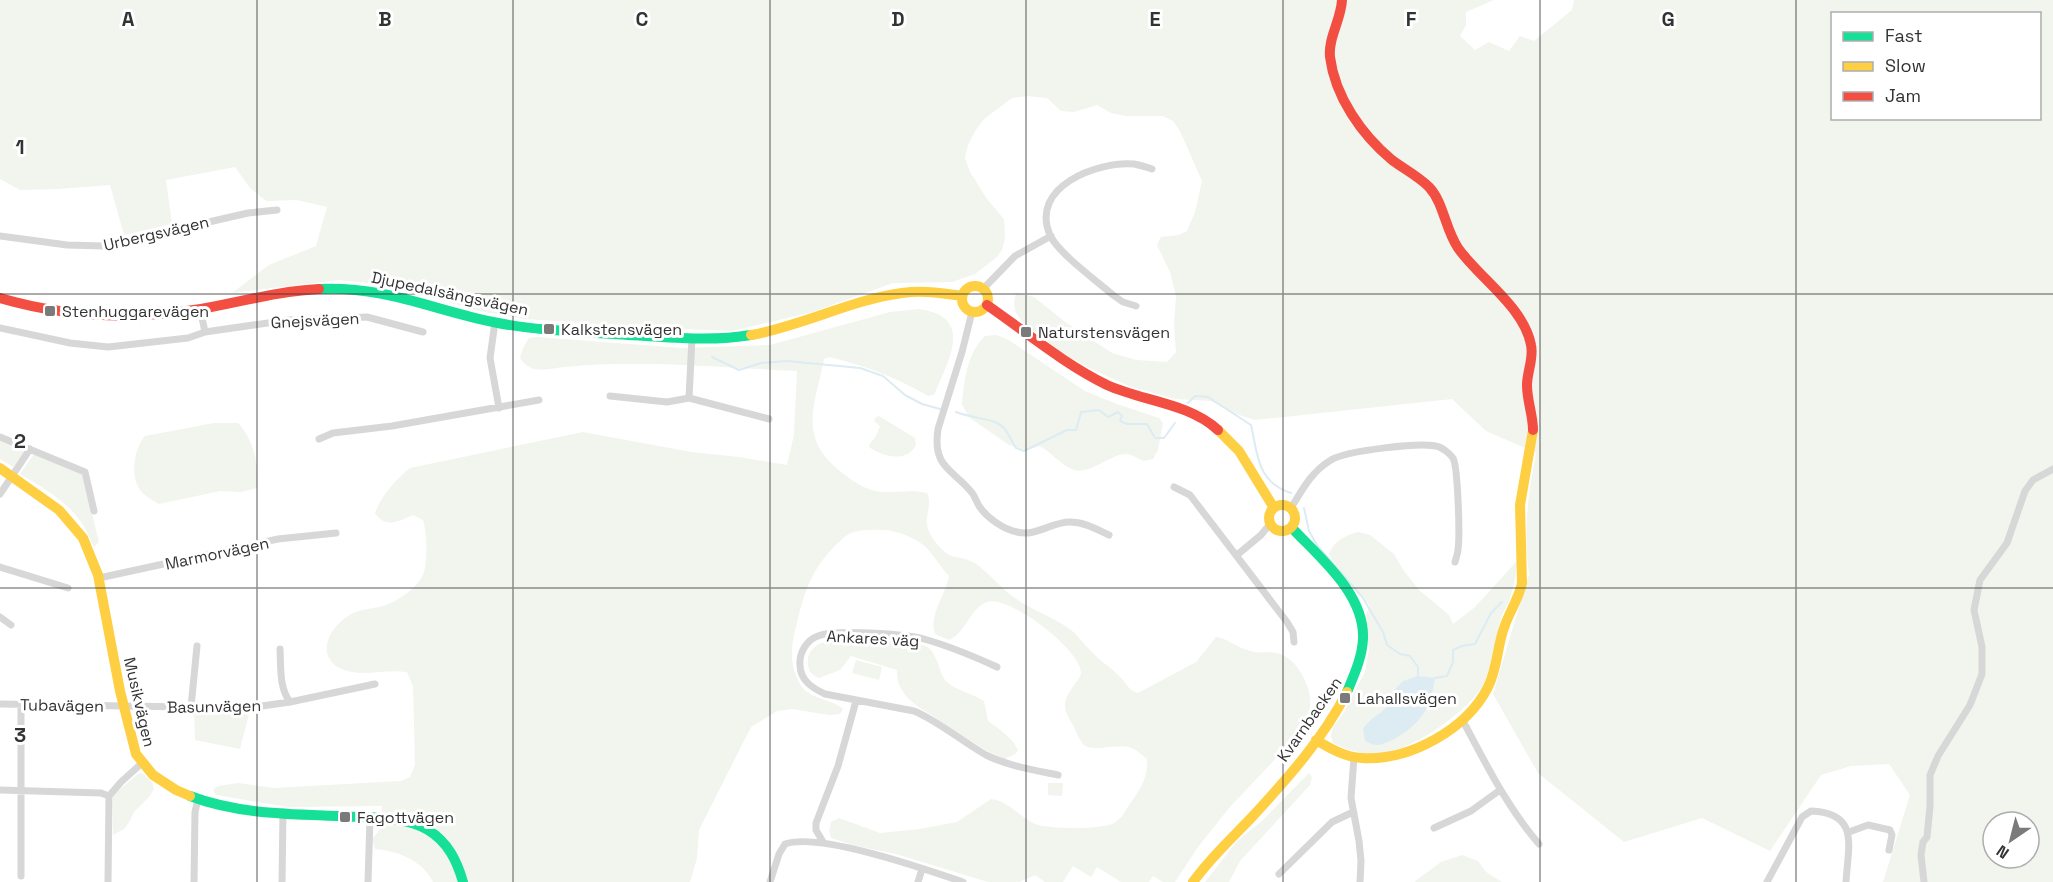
<svg xmlns="http://www.w3.org/2000/svg" width="2053" height="882" font-family="'Space Grotesk',sans-serif">
  <style>
    .green { fill: #f1f5ed; fill-rule: evenodd }
    .water { fill: #ddebf3 }
    .lines { fill: none; stroke-linecap: round; stroke-linejoin: round }
    .stream { stroke: #ddebf3; stroke-width: 2 }
    .street { stroke: #d7d7d7; stroke-width: 7 }
    .fast { stroke: #16e098; stroke-width: 10 }
    .slow { stroke: #ffcf43; stroke-width: 10 }
    .jam { stroke: #f24e42; stroke-width: 10 }
    .grid { fill: none; stroke: #333; stroke-width: 1.5; stroke-opacity: 0.55 }
    .poi-dot { fill: #7a7a7a; stroke: #fff; stroke-width: 2 }
    .labels { text-anchor: middle; stroke-width: 6; stroke-linejoin: round; paint-order: stroke }
    .street-label { font-size: 16px; fill: #333; stroke: #fff }
    .poi-label { font-size: 16px; fill: #333; stroke: #fff; text-anchor: start }
    .grid-label { font-size: 20px; text-anchor: middle; font-weight: bold; fill: #333; stroke: #fff; stroke-width: 6; stroke-linejoin: round; paint-order: stroke }
  </style>
  <rect width="100%" height="100%" fill="#fff"/>
  <path class="green" d="M 0,0 L 1494,0 L 1466,12 L 1466,25 L 1460,36 L 1475,50 L 1489,42 L 1509,51 L 1520,36 L 1534,41 L 1572,10 L 1574,0 L 2053,0 L 2053,882 L 1883,882 L 1910,795 L 1889,764 L 1851,766 L 1821,775 L 1770,851 L 1702,818 L 1624,842 L 1538,773 L 1493,694 L 1529,574 C 1523,530 1528,497 1536,453 L 1486,431 L 1452,399 L 1255,420 L 1230,412 L 1211,401 L 1175,399 L 1129,386 L 1091,369 L 1065,355 L 1023,323 L 1015,311 L 1014,302 L 1016,293 L 1034,297 L 1064,321 L 1112,353 L 1136,360 L 1167,362 L 1176,352 L 1174,325 L 1176,296 L 1170,272 L 1157,245 L 1161,237 L 1179,235 L 1187,231 L 1195,212 L 1202,181 L 1180,131 L 1173,121 L 1163,116 L 1126,116 L 1111,113 L 1097,105 L 1074,112 L 1061,111 L 1047,98 L 1028,96 L 1012,98 L 984,119 L 975,131 L 968,145 L 965,158 L 970,172 L 987,199 L 1004,219 L 1005,238 L 1002,250 L 997,257 L 975,274 L 952,282 L 893,283 L 812,312 L 732,331 L 657,328 L 525,319 L 474,310 L 397,286 L 339,280 L 232,293 L 269,265 L 316,246 L 327,207 L 297,200 L 266,201 L 250,188 L 235,167 L 166,180 L 172,224 L 124,235 L 110,185 L 58,189 L 20,190 L 0,179 ZM 1832,14 L 2040,14 L 2040,118 L 1832,118 ZM 1993,822 L 2029,822 L 2029,858 L 1993,858 Z
    M 918,309 C 976,316 948,361 934,395 L 928,396 C 896,377 866,366 829,357 L 824,359 C 815,406 797,437 841,472 C 853,481 865,490 881,492 C 897,493 911,489 927,493 C 935,510 916,520 937,544 C 952,562 957,554 973,562 C 989,572 1000,588 1015,598 C 1033,611 1054,617 1071,630 C 1078,635 1081,641 1087,647 C 1097,659 1111,667 1121,678 C 1127,684 1129,691 1138,693 L 1196,662 L 1216,637 C 1229,639 1237,648 1250,651 C 1260,654 1268,651 1277,653 C 1288,656 1295,663 1301,673 C 1315,698 1313,713 1296,737 L 1229,808 L 1198,847 L 1175,882 L 1163,882 L 1153,876 L 1149,882 L 1121,882 L 1097,867 L 1091,877 L 1073,866 L 1063,882 L 1045,882 L 1035,875 L 1019,882 L 988,882 L 896,854 L 853,845 L 831,838 L 829,831 L 831,822 L 839,818 L 880,833 L 920,829 L 957,822 L 991,799 C 1009,801 1019,817 1035,824 C 1048,829 1102,830 1114,823 C 1121,819 1125,812 1129,805 C 1140,790 1148,779 1147,759 C 1142,755 1136,749 1129,747 C 1117,744 1092,752 1084,745 C 1079,740 1076,731 1073,725 C 1062,707 1062,702 1075,684 C 1077,681 1081,677 1081,672 C 1080,649 1008,594 987,602 C 969,609 967,632 949,640 L 935,634 C 928,615 946,595 949,576 C 939,566 931,549 919,542 C 906,534 890,529 875,530 C 867,530 856,530 849,534 C 842,538 837,544 832,549 C 812,570 805,591 798,618 C 792,644 787,659 800,684 C 809,700 831,698 843,709 L 840,714 L 829,715 L 792,709 L 777,711 L 751,727 L 699,830 L 697,858 L 690,882 L 433,882 C 422,860 398,851 375,849 L 372,839 L 379,831 L 382,806 L 288,807 L 216,795 L 213,790 L 218,786 L 238,783 L 274,788 L 401,781 L 410,777 L 415,765 L 413,686 L 407,672 C 388,669 370,675 352,672 C 315,665 323,632 348,616 C 358,609 372,609 383,606 C 397,602 417,588 423,575 C 428,562 427,533 423,520 L 413,515 C 400,521 385,529 375,513 C 381,496 396,479 410,468 L 583,432 L 691,452 L 739,457 L 787,465 L 794,435 L 797,371 C 723,368 640,359 566,367 C 548,368 532,376 520,358 L 523,348 L 529,338 L 537,337 L 682,348 L 770,345 L 890,312 Z
    M 996,335 L 1007,339 L 1085,391 L 1117,404 L 1159,418 L 1163,423 L 1158,450 L 1153,459 L 1144,461 C 1139,459 1133,455 1127,454 C 1112,453 1089,475 1074,470 C 1060,465 1052,452 1039,446 L 1027,450 L 1009,445 L 970,418 L 962,405 C 964,381 967,353 985,336 Z
    M 879,416 L 915,438 L 916,445 C 907,463 883,457 869,447 L 869,445 L 876,436 L 880,426 L 874,421 L 876,417 Z
    M 214,423 L 238,423 C 254,440 259,465 257,488 L 241,492 L 220,491 L 159,504 C 152,500 145,496 140,490 C 130,476 134,448 145,436 Z
    M 0,440 L 26,450 L 13,467 L 0,459 Z
    M 34,454 L 82,473 L 99,542 L 94,547 C 90,540 88,532 83,525 C 70,503 42,487 20,474 Z
    M 1358,532 L 1370,535 L 1394,554 L 1404,571 L 1419,590 L 1449,615 L 1453,624 L 1475,607 L 1517,561 C 1516,575 1514,588 1509,601 C 1506,607 1503,612 1501,618 C 1495,640 1493,664 1483,685 C 1467,713 1410,752 1377,754 C 1363,755 1345,749 1333,743 L 1331,736 L 1333,727 L 1344,712 L 1365,672 L 1369,649 L 1365,616 L 1370,606 C 1358,589 1339,573 1329,554 C 1335,540 1344,536 1358,532 Z
    M 845,639 L 902,641 L 907,648 C 940,634 935,673 948,683 C 958,691 973,694 984,701 L 988,721 C 1000,730 1011,736 1018,750 L 1015,754 L 1005,759 C 980,749 959,733 936,718 C 927,712 917,707 909,699 C 901,691 896,681 897,670 L 851,656 L 840,670 L 819,678 C 812,675 808,671 808,663 C 807,647 822,641 836,640 L 841,643 Z
    M 856,660 L 882,667 L 879,680 L 852,673 Z
    M 194,711 L 249,714 L 240,749 L 195,740 Z
    M 142,773 L 152,782 L 154,789 L 150,796 L 134,812 L 130,821 L 124,829 L 113,835 L 113,795 L 138,774 Z
    M 1309,773 L 1312,777 L 1310,785 L 1240,861 L 1229,882 L 1205,882 L 1237,841 L 1262,821 Z
    M 1048,783 L 1063,783 L 1062,796 L 1048,795 Z
    M 1462,855 L 1478,861 L 1486,872 L 1502,882 L 1414,882 L 1441,862 Z"/>
  <path class="water" d="M 1418,676 L 1435,678 C 1433,691 1430,706 1421,717 C 1413,728 1392,743 1378,745 C 1373,745 1369,743 1365,741 L 1363,729 C 1369,719 1379,715 1387,707 L 1387,698 L 1403,681 Z"/>
  <g class="lines">
    <path class="stream" d="M 712,357 L 739,370 L 761,363 L 787,361 L 860,368 L 883,376 L 905,395 L 922,404 L 940,409
      M 1188,403 L 1195,396 L 1208,397 L 1251,425 C 1258,456 1257,482 1291,493
      M 956,412 C 969,418 994,418 1003,427 C 1008,432 1012,442 1016,448 L 1024,451 L 1067,430 L 1076,430 L 1081,412 L 1099,410 L 1108,417 L 1118,412 L 1122,416 L 1120,421 L 1127,424 L 1147,424 L 1155,438 L 1164,438 L 1175,423
      M 1304,508 L 1309,531 L 1317,545 L 1363,598 L 1383,632 L 1387,645 L 1400,654 L 1410,656 L 1418,667 L 1418,676
      M 1435,678 L 1447,676 L 1453,662 L 1453,650 L 1462,646 L 1475,644 L 1491,613 L 1502,602"/>
    <path class="street" d="M 0,236 L 67,245 L 104,246 L 248,213 L 277,210
      M 983,289 L 1015,256 L 1051,236
      M 1136,306 L 1123,302 L 1113,295 C 1097,281 1058,253 1050,235 C 1029,187 1097,161 1134,164 C 1140,165 1146,167 1152,169
      M 200,308 L 205,332
      M 972,312 L 962,352 L 938,429 C 932,469 954,469 973,494 C 975,498 977,502 979,506 C 987,518 1003,529 1017,532 C 1036,537 1051,522 1070,522 C 1084,522 1096,529 1109,535
      M 495,322 L 490,358 L 499,408
      M 0,328 L 70,343 L 108,347 L 188,338 L 205,332 L 288,320 L 367,317 L 423,332
      M 610,396 L 667,402 L 689,398 L 769,419
      M 689,398 L 692,338
      M 0,437 L 85,472 L 94,511
      M 319,439 L 333,433 L 392,426 L 539,400
      M 1174,487 L 1190,495 L 1287,622 L 1293,632 L 1294,642
      M 0,494 L 30,449
      M 1291,508 C 1302,490 1312,471 1331,460 C 1345,451 1424,441 1439,447 C 1443,448 1450,454 1453,458 C 1458,467 1460,537 1458,549 C 1458,553 1456,558 1455,562
      M 1237,555 L 1261,535 L 1270,524
      M 0,567 L 68,588
      M 99,578 L 278,539 L 336,533
      M 0,617 L 11,625
      M 280,649 C 281,667 279,688 290,702
      M 997,667 C 973,656 949,646 924,639 C 906,634 835,629 818,636 C 807,640 799,652 800,665 C 800,680 812,688 825,694 L 914,711 C 940,722 961,741 986,755 C 1008,766 1034,770 1058,775
      M 0,704 L 248,708 L 290,702 L 375,684
      M 21,704 L 21,876
      M 191,707 L 197,646
      M 1463,721 C 1486,764 1507,807 1539,844
      M 1354,757 L 1351,798 L 1359,841 L 1361,861 L 1360,882
      M 0,790 L 101,793 L 109,796
      M 109,796 L 121,782 L 141,764
      M 1434,828 L 1471,811 L 1500,790
      M 1849,832 L 1868,825 L 1890,830 L 1892,835 L 1889,850
      M 823,842 L 816,830 L 816,823 L 838,766 L 856,701
      M 1279,874 L 1332,822 L 1353,812
      M 108,882 L 109,796
      M 194,882 L 195,812 L 198,799
      M 282,882 L 283,812
      M 368,882 L 370,818
      M 770,882 L 779,854 L 785,844 C 819,832 925,869 963,882
      M 918,882 L 922,869
      M 1767,882 L 1802,817 L 1811,811 C 1860,813 1848,846 1846,882
      M 1924,882 L 1921,855 L 1923,842 L 1927,837 L 1930,806 L 1930,775 L 1938,756 L 1970,705 L 1982,674 L 1982,647 L 1974,610 L 1980,580 L 2007,543 L 2025,491 L 2033,480 L 2053,469"/>
    <path class="fast" d="M 319,289 C 385,286 430,309 493,322 C 537,331 583,332 628,335 C 670,337 709,342 751,335
      M 1292,528 C 1320,558 1365,594 1363,639 C 1362,658 1354,675 1347,692
      M 190,796 C 237,814 289,814 339,816 C 367,818 403,815 428,830 C 448,842 457,861 463,882"/>
    <path class="slow" d="M962 299a13 13 0 1 1 26 0a13 13 0 1 1-26 0Z
      M 751,335 C 803,326 850,300 902,293 C 923,290 942,293 962,296
      M 1218,430 L 1239,451 L 1274,508
      M 0,468 L 59,510 L 83,538 L 98,575 L 120,691 L 136,754 L 153,775 L 176,790 L 190,796
      M1269 518a13 13 0 1 1 26 0a13 13 0 1 1-26 0Z
      M 1316,740 C 1331,749 1345,757 1362,758 C 1410,761 1467,729 1488,687 C 1498,667 1497,645 1505,625 C 1510,611 1519,598 1522,583 L 1520,505 L 1533,430
      M 1193,882 C 1210,858 1232,838 1252,817 C 1287,779 1323,739 1347,692"/>
    <path class="jam" d="M 1342,0 C 1341,20 1328,38 1330,57 C 1335,97 1362,135 1392,160 C 1404,169 1418,176 1429,187 C 1444,203 1445,229 1458,248 C 1479,278 1524,307 1531,345 C 1534,358 1527,372 1527,385 C 1527,401 1533,415 1533,430
      M 0,298 C 65,317 133,320 201,309 C 240,302 279,291 319,289
      M 987,305 C 1026,332 1064,364 1107,385 C 1142,401 1189,403 1218,430"/>
  </g>
  <path class="grid" d="M 257,0 L 257,882M 513,0 L 513,882M 770,0 L 770,882M 1026,0 L 1026,882M 1283,0 L 1283,882M 1540,0 L 1540,882M 1796,0 L 1796,882M 0,294 L 2053,294M 0,588 L 2053,588"/>
  <g class="poi-dot">
    <rect x="44" y="305" width="12" height="12" rx="3"/>
    <rect x="543" y="323" width="12" height="12" rx="3"/>
    <rect x="1020" y="326" width="12" height="12" rx="3"/>
    <rect x="1339" y="692" width="12" height="12" rx="3"/>
    <rect x="339" y="811" width="12" height="12" rx="3"/>
  </g>
  <g class="labels">
    <g class="street-label">
      <text transform="translate(156 233) rotate(-13)" y="6">Urbergsvägen</text>
      <text transform="translate(450 293) rotate(12)" y="6">Djupedalsängsvägen</text>
      <text transform="translate(315 320) rotate(-3)" y="6">Gnejsvägen</text>
      <text transform="translate(217 553) rotate(-12)" y="6">Marmorvägen</text>
      <text transform="translate(873 638) rotate(3)" y="6">Ankares väg</text>
      <text transform="translate(140 702) rotate(77)" y="6">Musikvägen</text>
      <text transform="translate(62 705) rotate(1)" y="6">Tubavägen</text>
      <text transform="translate(214 706) rotate(-1)" y="6">Basunvägen</text>
      <text transform="translate(1309 719) rotate(-55)" y="6">Kvarnbacken</text>
    </g>
    <g class="poi-label">
      <text x="62" y="317">Stenhuggarevägen</text>
      <text x="561" y="335">Kalkstensvägen</text>
      <text x="1038" y="338">Naturstensvägen</text>
      <text x="1357" y="704">Lahallsvägen</text>
      <text x="357" y="823">Fagottvägen</text>
    </g>
  </g>
  <g class="grid-label">
    <text x="128" y="26">A</text>
    <text x="385" y="26">B</text>
    <text x="642" y="26">C</text>
    <text x="898" y="26">D</text>
    <text x="1155" y="26">E</text>
    <text x="1411" y="26">F</text>
    <text x="1668" y="26">G</text>
    <text x="20" y="154">1</text>
    <text x="20" y="448">2</text>
    <text x="20" y="742">3</text>
  </g>
  <rect x="1831" y="12" width="210" height="108" fill="#ffffff" stroke="#adadad" stroke-width="1.5"/>
  <rect x="1843" y="32" width="30" height="9" fill="#16e098" stroke="#adadad" stroke-width="1.5"/>
  <text x="1885" y="42" font-size="18" fill="#333333">Fast</text>
  <rect x="1843" y="62" width="30" height="9" fill="#ffcf43" stroke="#adadad" stroke-width="1.5"/>
  <text x="1885" y="72" font-size="18" fill="#333333">Slow</text>
  <rect x="1843" y="92" width="30" height="9" fill="#f24e42" stroke="#adadad" stroke-width="1.5"/>
  <text x="1885" y="102" font-size="18" fill="#333333">Jam</text>
  <g transform="translate(2011 840) rotate(215)"><circle r="28" fill="#ffffff" stroke="#adadad" stroke-width="1.5"/>
  <path d="M0-4.5L10 22L0 15L-10 22Z" fill="#7a7a7a"/>
  <text y="-9" font-size="16" font-weight="bold" text-anchor="middle" fill="#333333">N</text>
  </g>
</svg>
